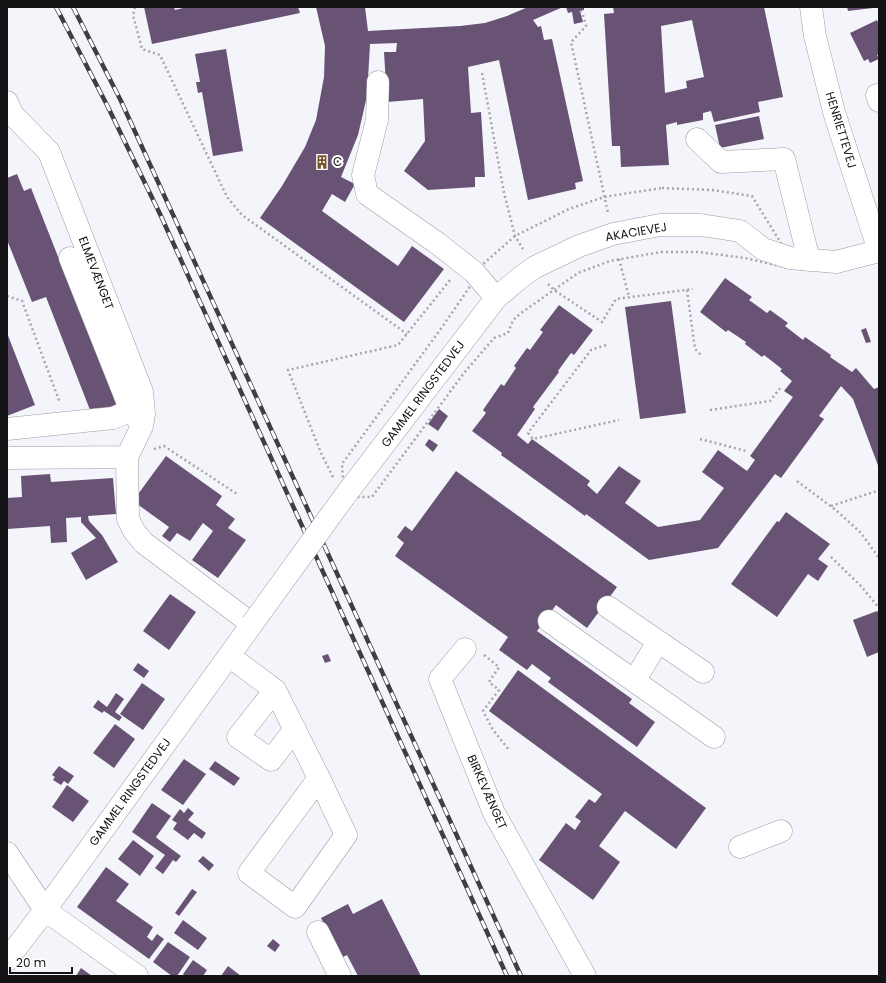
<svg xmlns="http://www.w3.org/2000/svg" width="886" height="983" font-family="Poppins,sans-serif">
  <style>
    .building { fill: #685375; fill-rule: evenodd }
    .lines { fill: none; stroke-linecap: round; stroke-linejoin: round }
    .minor-casing { stroke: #9b9ca2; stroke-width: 23 }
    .path { stroke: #a5a6ab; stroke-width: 2.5; stroke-dasharray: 2 3; stroke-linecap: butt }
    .minor { stroke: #fff; stroke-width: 22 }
    .rail-casing { stroke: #3e3f41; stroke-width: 4.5 }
    .rail { stroke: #fff; stroke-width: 3; stroke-dasharray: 9; stroke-linecap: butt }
    .minor-bridge-casing { stroke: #9b9ca2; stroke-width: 23; stroke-linecap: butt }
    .minor-bridge { stroke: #fff; stroke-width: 22 }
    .labels { text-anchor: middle; stroke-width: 4; stroke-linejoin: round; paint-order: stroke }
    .street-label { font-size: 12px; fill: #131315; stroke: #fff }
    .poi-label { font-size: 12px; fill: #131315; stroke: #fff; text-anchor: start }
  </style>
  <rect width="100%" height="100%" fill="#f4f5fb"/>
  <path class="building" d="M 144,7 L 174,7 L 175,10 L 187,7 L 298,7 L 300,13 L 152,44 Z
    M 316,7 L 365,7 L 368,31 L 460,26 L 485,23 L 507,16 L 528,7 L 563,7 L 533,20 L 538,27 L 541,26 L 544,40 L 552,39 L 583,181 L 575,183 L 576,189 L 528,200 L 499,60 L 468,67 L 471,113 L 481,112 L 485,177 L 475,177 L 475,187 L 428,190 L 404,171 L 425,141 L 423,99 L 387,102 L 384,52 L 396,52 L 397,43 L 370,44 L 367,96 L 358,135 L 341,177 L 355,184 L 345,202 L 332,194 L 322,211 L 398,266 L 412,246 L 444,269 L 404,322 L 260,218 L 282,186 L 305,147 L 316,120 L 324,77 L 325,46 Z
    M 566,7 L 584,7 L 584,10 L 580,11 L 583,22 L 574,24 L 572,12 L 568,13 Z
    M 613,7 L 764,7 L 783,97 L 758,102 L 760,112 L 714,122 L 711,111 L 703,113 L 703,120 L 677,125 L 677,122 L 666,125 L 669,165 L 621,167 L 620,146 L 612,146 L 604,14 L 614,13 ZM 692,20 L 704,77 L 686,81 L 687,88 L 665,93 L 661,26 Z
    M 847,7 L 873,7 L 873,8 L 848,11 Z
    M 877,20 L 879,24 L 879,54 L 877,55 L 879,59 L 870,63 L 868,59 L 864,61 L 850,33 Z
    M 226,49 L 243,151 L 213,156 L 202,92 L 198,93 L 196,82 L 200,82 L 195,54 Z
    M 759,116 L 764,139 L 720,148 L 715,125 Z
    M 17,174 L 24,191 L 31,188 L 70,287 L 121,407 L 98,416 L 95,408 L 90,410 L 46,297 L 32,302 L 7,240 L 7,178 Z
    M 725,278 L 752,297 L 749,300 L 767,313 L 770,310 L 788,323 L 785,326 L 803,340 L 805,337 L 831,355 L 830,357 L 852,372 L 856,368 L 874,389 L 879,387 L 879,468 L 853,399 L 841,386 L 819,416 L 824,419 L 781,478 L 775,474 L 718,548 L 649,560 L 586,514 L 585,516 L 501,455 L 502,453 L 472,431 L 486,413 L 483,410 L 501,384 L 504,386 L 516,368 L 514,366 L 527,348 L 530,350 L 543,332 L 540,330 L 559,305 L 593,330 L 574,355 L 571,353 L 558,371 L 559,372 L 533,407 L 535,409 L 517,435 L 528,444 L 532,439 L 590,481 L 587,485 L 597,494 L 619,466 L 641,481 L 625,503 L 658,527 L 700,520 L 724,488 L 702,472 L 718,450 L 747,471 L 755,460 L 750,456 L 793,397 L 784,391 L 792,381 L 780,371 L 782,369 L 764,355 L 762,357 L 745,344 L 746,342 L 728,330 L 726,332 L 700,312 Z
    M 671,301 L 686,413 L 640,419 L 625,307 Z
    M 866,328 L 871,342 L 866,343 L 861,330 Z
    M 7,333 L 35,405 L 7,416 Z
    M 439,409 L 448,416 L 438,431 L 428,424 Z
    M 429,439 L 438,445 L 433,452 L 425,445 Z
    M 166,456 L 222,496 L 216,505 L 235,519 L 228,528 L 246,540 L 218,578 L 192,560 L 213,531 L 203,523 L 190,541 L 177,533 L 170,542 L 162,536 L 169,527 L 133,501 Z
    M 456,471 L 617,587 L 587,628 L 556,605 L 537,631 L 632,699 L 629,703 L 655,722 L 637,747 L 548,682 L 551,678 L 532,664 L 527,670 L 499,650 L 508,637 L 395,556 L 404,543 L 397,537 L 405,526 L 412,531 Z
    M 50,474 L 51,482 L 113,478 L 116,514 L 88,516 L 89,521 L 102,535 L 118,562 L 86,580 L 71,553 L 96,538 L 81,522 L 81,517 L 66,518 L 67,542 L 51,543 L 50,526 L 7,529 L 7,498 L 22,497 L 21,476 Z
    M 786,512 L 830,544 L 818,559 L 828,566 L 818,581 L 808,574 L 777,617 L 731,584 L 777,521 L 779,522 Z
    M 170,594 L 196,612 L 169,650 L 143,631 Z
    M 877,611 L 879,614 L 879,652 L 867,657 L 853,620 Z
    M 328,654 L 331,661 L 325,663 L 322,656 Z
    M 138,663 L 149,671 L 144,678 L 133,670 Z
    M 518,670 L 706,808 L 676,849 L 625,811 L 599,846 L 620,862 L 593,900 L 539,860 L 566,823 L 575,830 L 581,821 L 575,817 L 589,799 L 595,803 L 602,794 L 489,711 Z
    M 142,683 L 165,699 L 143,730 L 120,714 Z
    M 116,693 L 124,699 L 115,712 L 122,717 L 119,721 L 104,711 L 102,713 L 93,707 L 98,700 L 107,707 Z
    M 115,724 L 135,739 L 114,768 L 93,753 Z
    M 184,759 L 206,774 L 183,805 L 161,790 Z
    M 215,761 L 240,778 L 234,786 L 209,769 Z
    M 59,766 L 74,776 L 68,784 L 64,781 L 61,785 L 53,780 L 55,777 L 52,775 Z
    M 67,785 L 89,801 L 73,822 L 52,807 Z
    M 152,803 L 171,816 L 156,837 L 158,839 L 181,856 L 176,862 L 173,860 L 163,874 L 155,868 L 165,855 L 132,832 Z
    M 188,808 L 194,813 L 188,820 L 206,833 L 202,839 L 194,833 L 188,840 L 173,829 L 177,823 L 172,820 L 180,809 L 184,813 Z
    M 133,840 L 154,856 L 140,876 L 118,859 Z
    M 203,856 L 214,865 L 209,871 L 198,861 Z
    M 106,867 L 129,884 L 116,901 L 153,927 L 147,937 L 152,941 L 157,934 L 164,939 L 149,959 L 77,907 Z
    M 192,889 L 197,892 L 179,916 L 175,913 Z
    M 382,899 L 421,976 L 358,976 L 347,955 L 341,958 L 321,918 L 348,904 L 353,914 Z
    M 183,920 L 207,938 L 198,950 L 174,933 Z
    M 273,939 L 280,945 L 275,952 L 267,946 Z
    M 168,942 L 190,957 L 177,976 L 172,976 L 153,962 Z
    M 193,960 L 207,970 L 203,976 L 185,976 L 183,974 Z
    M 228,966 L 241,976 L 221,976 Z
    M 81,968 L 92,976 L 76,976 Z"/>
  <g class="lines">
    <defs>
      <path id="minor" d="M 811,7 L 815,36 L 834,112 L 879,251
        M 378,82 L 377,120 L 363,175 L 367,194 L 437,243 L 474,272 L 496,298
        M 877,95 L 879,101
        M 7,102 L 12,114 L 49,152 L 142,392 L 144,414 L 142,426 L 127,457
        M 697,139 L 721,162 L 784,159 L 809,260
        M 70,258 L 129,406 L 142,426
        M 7,429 L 113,418 L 132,410
        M 7,458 L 127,457 L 128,519 L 134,531 L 144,543 L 252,624 L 45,910 L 7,960
        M 344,497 L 496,298 L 521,277 L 535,267 L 579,246 L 613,234 L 660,225 L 701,225 L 740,231 L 763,249 L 790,258 L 836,262 L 879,251
        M 608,607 L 703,672
        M 549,621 L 714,737
        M 465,649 L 440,679 L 494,813 L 585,976
        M 229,656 L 275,690 L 319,778 L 346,835 L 295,907 L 249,873 L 319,778
        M 634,681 L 658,642
        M 275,690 L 238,737 L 271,760 L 295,729
        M 740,847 L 781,831
        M 7,853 L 45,910 L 137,976
        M 318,932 L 340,976"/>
    </defs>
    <use href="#minor" class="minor-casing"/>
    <path class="path" d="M 135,7 L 133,15 L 142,49 L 160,55 L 227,197 L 242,215 L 407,334
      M 580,11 L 583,15 L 586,26 L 571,42 L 608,213
      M 482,73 L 504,193 L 515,236 L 523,249
      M 662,188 L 712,190 L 752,196 L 790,258 L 788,268 L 745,258 L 699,252 L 661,252 L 610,261 L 578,273 L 521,313 L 513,320 L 508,333 L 494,338 L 464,373 L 372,497 L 344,497 L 342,464 L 440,330 L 471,285 L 474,272 L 515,236 L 569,209 L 604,197 Z
      M 619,259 L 629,297
      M 548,284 L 554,290 L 602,322 L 616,299 L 693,289
      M 687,290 L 695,349 L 702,356
      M 7,296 L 22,301 L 60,403
      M 606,345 L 591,350 L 528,433 L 533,439 L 619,420
      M 710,410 L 770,401 L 781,387
      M 700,439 L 746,451
      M 154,449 L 164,446 L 237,494
      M 333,477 L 321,453 L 288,370 L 398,345 L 450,280
      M 797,481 L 837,511 L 861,533 L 879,558
      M 831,506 L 877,491
      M 831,557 L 861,586 L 879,608
      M 484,655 L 499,667 L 489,682 L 499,690 L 483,711 L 493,730 L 510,751"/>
    <use href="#minor" class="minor"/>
    <defs>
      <path id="rail" d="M 56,7 L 107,105 L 160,214 L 507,976
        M 73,7 L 121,101 L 521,976"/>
    </defs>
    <use href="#rail" class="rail-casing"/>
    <use href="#rail" class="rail"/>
    <defs>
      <path id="minor-bridge" d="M 252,624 L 344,497"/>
    </defs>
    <use href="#minor-bridge" class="minor-bridge-casing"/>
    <use href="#minor-bridge" class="minor-bridge"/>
  </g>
  <defs>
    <symbol id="building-bare" viewBox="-9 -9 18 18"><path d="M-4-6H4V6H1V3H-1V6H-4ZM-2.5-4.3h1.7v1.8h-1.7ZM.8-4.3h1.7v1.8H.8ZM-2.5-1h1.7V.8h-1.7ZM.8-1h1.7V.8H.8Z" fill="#75552b" stroke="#fff" stroke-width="2.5" paint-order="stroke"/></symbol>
  </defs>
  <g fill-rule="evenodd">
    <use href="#building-bare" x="312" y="152" width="20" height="20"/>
  </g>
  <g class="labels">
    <g class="street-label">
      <text transform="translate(841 130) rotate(73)" y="4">HENRIETTEVEJ</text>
      <text transform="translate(636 232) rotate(-10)" y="4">AKACIEVEJ</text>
      <text transform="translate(96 273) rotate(69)" y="4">ELMEVÆNGET</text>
      <text transform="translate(423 394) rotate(-53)" y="4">GAMMEL RINGSTEDVEJ</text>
      <text transform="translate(130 792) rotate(-54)" y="4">GAMMEL RINGSTEDVEJ</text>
      <text transform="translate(487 792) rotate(66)" y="4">BIRKEVÆNGET</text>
    </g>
    <g class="poi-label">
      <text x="333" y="166">C</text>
    </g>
  </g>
  <rect width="886" height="983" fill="none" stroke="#131315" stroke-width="16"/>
  <path d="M10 967v6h62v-6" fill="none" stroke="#131315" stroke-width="2"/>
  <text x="16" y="967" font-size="12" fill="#131315" stroke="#ffffff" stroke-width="3" paint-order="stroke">20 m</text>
</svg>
